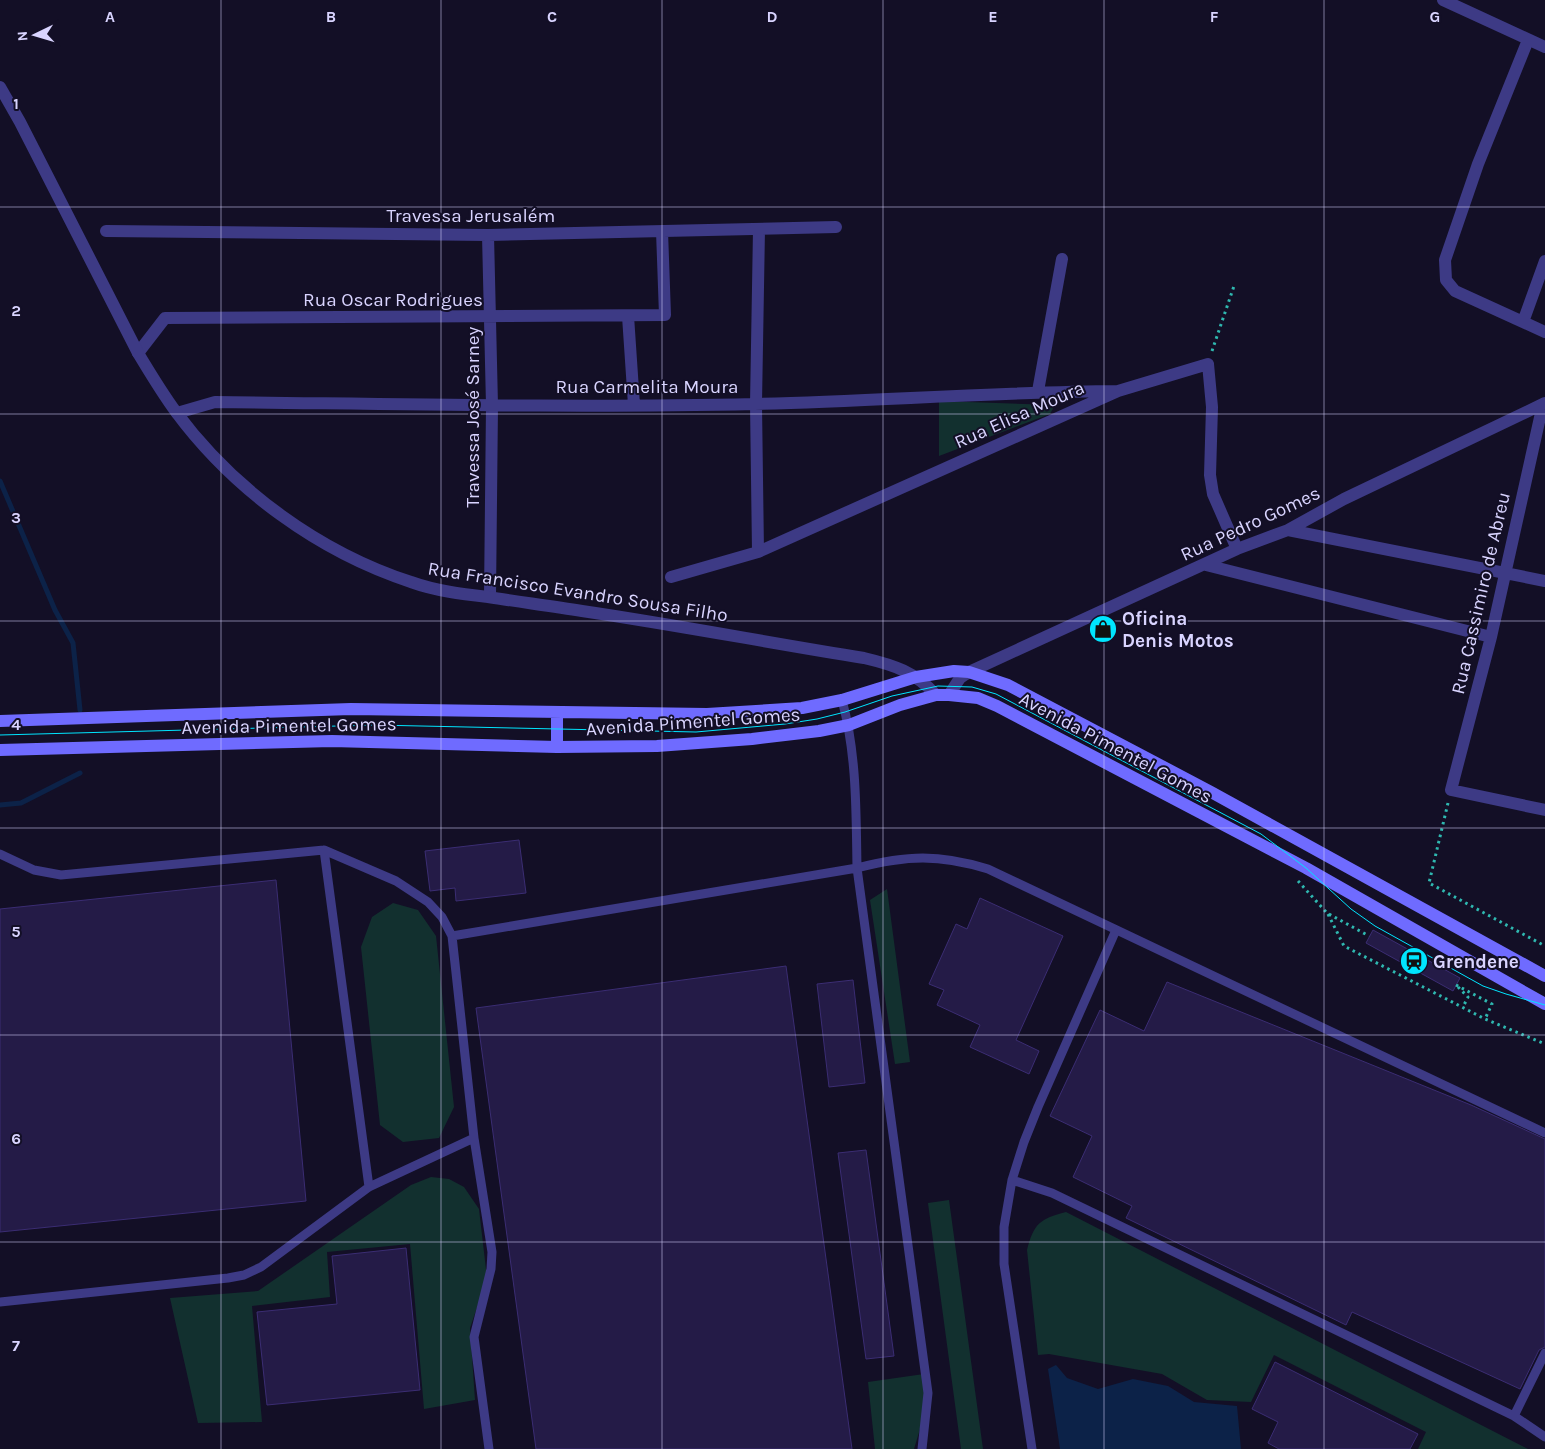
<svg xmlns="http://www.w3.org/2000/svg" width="1545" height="1449" font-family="Karla,sans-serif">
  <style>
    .green { fill: #12302f }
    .water { fill: #0c2248 }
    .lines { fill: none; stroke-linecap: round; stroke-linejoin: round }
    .stream { stroke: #0c2248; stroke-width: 5 }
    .building { fill: #241b47; stroke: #3b2d73 }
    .path { stroke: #2fb8b0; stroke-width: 3; stroke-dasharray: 2.5 4; stroke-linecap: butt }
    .service { stroke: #3d3a85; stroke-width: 9 }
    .minor { stroke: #3d3a85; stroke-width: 12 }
    .tertiary { stroke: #3d3a85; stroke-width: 12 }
    .secondary { stroke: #6f6bff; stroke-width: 12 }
    .tram { stroke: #00e5ff; stroke-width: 1 }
    .grid { fill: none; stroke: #d9d4ff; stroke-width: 1; stroke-opacity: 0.55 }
    .labels { text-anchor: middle; stroke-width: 4; stroke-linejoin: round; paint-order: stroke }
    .street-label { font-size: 19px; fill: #d9d4ff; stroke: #130f26 }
    .poi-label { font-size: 19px; font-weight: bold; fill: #d9d4ff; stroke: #130f26; text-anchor: start }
    .grid-label { font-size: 16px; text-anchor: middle; font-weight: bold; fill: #d9d4ff; stroke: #130f26; stroke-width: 4; stroke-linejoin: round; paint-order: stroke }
  </style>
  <rect width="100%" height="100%" fill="#130f26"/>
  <path class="green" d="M 939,401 L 1055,405 L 1050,414 L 939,456 Z
    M 887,889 L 910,1062 L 895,1064 L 870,900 Z
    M 393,903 L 418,910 L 436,936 L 454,1107 L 439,1138 L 403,1142 L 380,1125 L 361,947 L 372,917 Z
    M 431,1177 L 449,1179 L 464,1187 L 479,1209 L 487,1278 L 470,1328 L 475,1400 L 424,1409 L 410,1244 L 327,1252 L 330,1297 L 252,1306 L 262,1422 L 198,1423 L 170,1298 L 258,1291 L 411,1185 Z
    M 949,1200 L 983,1449 L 961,1449 L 928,1203 Z
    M 1066,1212 L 1528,1449 L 1418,1449 L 1426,1432 L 1274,1355 L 1251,1402 L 1207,1400 L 1162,1374 L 1049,1354 L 1038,1355 L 1027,1250 C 1034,1223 1040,1219 1066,1212 Z
    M 924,1374 L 926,1409 L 914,1449 L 875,1449 L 868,1382 Z"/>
  <path class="water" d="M 1056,1365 L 1067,1378 L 1098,1389 L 1133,1379 L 1168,1386 L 1194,1402 L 1237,1406 L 1241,1449 L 1060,1449 L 1048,1369 Z"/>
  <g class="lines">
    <path class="stream" d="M 0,481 L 55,610 L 73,643 L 80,710
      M 0,805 L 21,803 L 80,773"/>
  </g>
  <path class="building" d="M 519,840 L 526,893 L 456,901 L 455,888 L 430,891 L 425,851 Z
    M 276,880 L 306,1201 L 0,1232 L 0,909 Z
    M 980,898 L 1063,936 L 1016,1040 L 1039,1051 L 1029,1074 L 970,1047 L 980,1025 L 937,1005 L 944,990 L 929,984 L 956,924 L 967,929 Z
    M 1373,930 L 1460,978 L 1453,991 L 1366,943 Z
    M 786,966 L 852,1449 L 536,1449 L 476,1008 Z
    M 853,980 L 865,1083 L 829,1087 L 817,984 Z
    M 1167,982 L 1471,1105 L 1545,1139 L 1545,1347 L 1539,1350 L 1520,1389 L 1352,1312 L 1346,1325 L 1126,1218 L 1132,1206 L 1073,1177 L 1092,1136 L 1050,1116 L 1100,1010 L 1144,1031 Z
    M 866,1150 L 894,1356 L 866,1359 L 838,1153 Z
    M 406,1248 L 420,1390 L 267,1405 L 257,1312 L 337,1304 L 332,1256 Z
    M 1275,1362 L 1418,1434 L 1410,1449 L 1279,1449 L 1268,1443 L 1278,1422 L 1252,1409 Z"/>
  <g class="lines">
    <path class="path" d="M 1212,351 L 1234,286
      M 1448,803 L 1429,883 L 1545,946
      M 1298,881 L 1327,913 L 1369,936
      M 1328,914 L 1344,946 L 1485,1019 L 1545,1044
      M 1456,985 L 1492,1004 L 1485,1019
      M 1458,987 L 1468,997 L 1463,1007"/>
    <path class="service" d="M 842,700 C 857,755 856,812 857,868 C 907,855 939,854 988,869 L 1545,1133
      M 324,850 L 369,1187
      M 0,854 L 34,870 L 61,875 L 324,850 L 396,881 L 428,902 L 442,917 L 452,936 L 474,1138 L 492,1252 L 491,1269 L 474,1337 L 489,1449
      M 452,936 L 857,868 L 928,1393 L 922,1449
      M 1012,1180 L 1052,1193 L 1514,1416 L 1545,1437
      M 0,1302 L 228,1278 L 244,1275 L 261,1267 L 369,1187 L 474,1138
      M 1514,1416 L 1545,1353
      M 1032,1449 L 1004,1264 L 1004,1227 L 1012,1180 L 1024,1142 L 1038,1107 L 1116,930"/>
    <path class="minor" d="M 1443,0 L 1545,47
      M 1528,40 L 1478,164 L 1445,260 L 1446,280 L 1455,291 L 1545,332
      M 106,231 L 488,235 L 836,227
      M 488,235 L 492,405 L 490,597
      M 628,316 L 634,405
      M 1523,322 L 1545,261
      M 138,353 L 165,318 L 665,315 L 662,231
      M 1038,391 L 1062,259
      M 1543,404 L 1491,637 L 1451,790 L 1545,810
      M 177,413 L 215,402 C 395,404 575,408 755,404 C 876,401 997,392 1118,391
      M 1288,530 L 1545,581
      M 758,552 L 756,404 L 759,229
      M 1206,565 L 1491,637
      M 671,577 L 758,552 L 1118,391 L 1208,364 L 1212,407 L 1210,475 L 1213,494 L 1237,549
      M 949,695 L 960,678 L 969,672 L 1237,549 L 1288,530 L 1344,499 L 1545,403"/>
    <path class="tertiary" d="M 0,87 L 20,122 L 138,353 C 150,373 162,393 176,412 C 234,490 319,552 411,582 C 436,591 462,594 488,597 C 520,602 551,606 582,611 C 677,625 770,643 864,658 C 894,665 915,672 936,695"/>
    <path class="secondary" d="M 557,712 L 557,747
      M 0,721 L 351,709 L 707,714 L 802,708 L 842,700 L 916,677 L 954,671 L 969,672 L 1008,685 L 1211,792 L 1545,976
      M 0,750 L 332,741 L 557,747 L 657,746 L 752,739 L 819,731 L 849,725 L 900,705 L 936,695 L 949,695 L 978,698 L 997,706 L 1306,868 L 1545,1004"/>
    <path class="tram" d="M 0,735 L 375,725 L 696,732 L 785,724 L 817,719 L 845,712 L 892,696 L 938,686 L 972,687 L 996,694 L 1261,834 L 1306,868 L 1351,909 L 1375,926 L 1483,986 L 1506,994 L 1545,1005"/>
  </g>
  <path class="grid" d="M 221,0 L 221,1449M 441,0 L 441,1449M 662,0 L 662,1449M 883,0 L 883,1449M 1104,0 L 1104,1449M 1324,0 L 1324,1449M 0,207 L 1545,207M 0,414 L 1545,414M 0,621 L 1545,621M 0,828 L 1545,828M 0,1035 L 1545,1035M 0,1242 L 1545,1242"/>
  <defs>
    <symbol id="shop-disc" viewBox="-11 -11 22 22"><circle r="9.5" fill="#00e5ff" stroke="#130f26"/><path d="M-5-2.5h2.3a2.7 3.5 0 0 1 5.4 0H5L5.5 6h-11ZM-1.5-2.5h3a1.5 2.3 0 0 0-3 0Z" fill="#111"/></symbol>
    <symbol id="station-disc" viewBox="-11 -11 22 22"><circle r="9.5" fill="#00e5ff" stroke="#130f26"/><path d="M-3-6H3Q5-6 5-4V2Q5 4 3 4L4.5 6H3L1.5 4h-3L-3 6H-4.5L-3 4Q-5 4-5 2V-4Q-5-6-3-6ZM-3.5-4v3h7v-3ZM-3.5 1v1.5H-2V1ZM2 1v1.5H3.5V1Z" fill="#111"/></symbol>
  </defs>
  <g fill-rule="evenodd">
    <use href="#shop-disc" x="1087" y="613" width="32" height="32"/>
    <use href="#station-disc" x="1398" y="945" width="32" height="32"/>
  </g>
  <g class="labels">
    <g class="street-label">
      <text x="471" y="222">Travessa Jerusalém</text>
      <text x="393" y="306">Rua Oscar Rodrigues</text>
      <text x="647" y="393">Rua Carmelita Moura</text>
      <text transform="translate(1019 414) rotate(-24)" y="7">Rua Elisa Moura</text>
      <text transform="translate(472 417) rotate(-90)" y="7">Travessa José Sarney</text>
      <text transform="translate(1250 523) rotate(-25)" y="7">Rua Pedro Gomes</text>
      <text transform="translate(578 591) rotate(9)" y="7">Rua Francisco Evandro Sousa Filho</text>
      <text transform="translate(1480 593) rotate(-77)" y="7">Rua Cassimiro de Abreu</text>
      <text transform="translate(693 721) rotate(-4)" y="7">Avenida Pimentel Gomes</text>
      <text transform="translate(289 725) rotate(-1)" y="7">Avenida Pimentel Gomes</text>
      <text transform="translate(1116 747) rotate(28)" y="7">Avenida Pimentel Gomes</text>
    </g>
    <g class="poi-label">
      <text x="1122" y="625">Oficina<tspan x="1122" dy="22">Denis Motos</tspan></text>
      <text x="1433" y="968">Grendene</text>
    </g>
  </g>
  <g class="grid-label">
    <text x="110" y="22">A</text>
    <text x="331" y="22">B</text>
    <text x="552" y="22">C</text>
    <text x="772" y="22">D</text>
    <text x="993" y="22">E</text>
    <text x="1214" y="22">F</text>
    <text x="1435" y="22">G</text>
    <text x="16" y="109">1</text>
    <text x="16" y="316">2</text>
    <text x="16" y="523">3</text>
    <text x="16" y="730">4</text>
    <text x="16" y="937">5</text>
    <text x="16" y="1144">6</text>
    <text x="16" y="1351">7</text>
  </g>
  <g transform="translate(35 35) rotate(265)" stroke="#130f26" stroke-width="4" paint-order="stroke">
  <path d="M0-4L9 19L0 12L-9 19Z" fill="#d9d4ff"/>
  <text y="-8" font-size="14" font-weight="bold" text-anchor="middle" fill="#d9d4ff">N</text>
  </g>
</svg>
